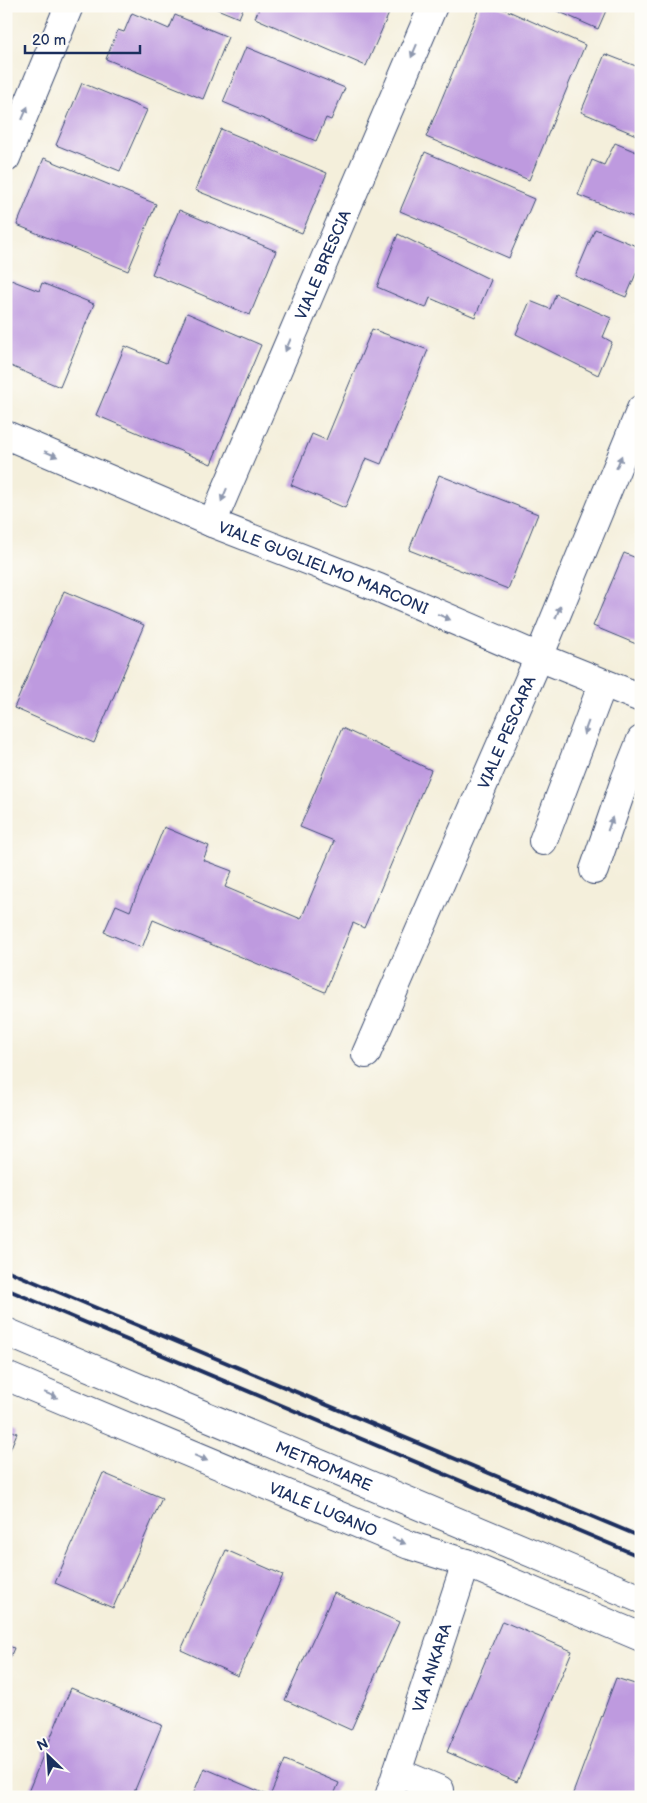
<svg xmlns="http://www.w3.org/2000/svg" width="647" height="1803" font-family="'Balsamiq Sans',sans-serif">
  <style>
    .building { fill: #be9adf }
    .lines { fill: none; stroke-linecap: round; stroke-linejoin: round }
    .minor-casing { stroke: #3c4c71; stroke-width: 30 }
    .minor { stroke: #fff; stroke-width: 28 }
    .rail { stroke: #1b2f5e; stroke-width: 4 }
    .oneway { fill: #8d97ae }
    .labels { text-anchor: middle; stroke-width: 4; stroke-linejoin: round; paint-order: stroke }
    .street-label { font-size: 16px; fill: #1b2f5e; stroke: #fdfcf7 }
  </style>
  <rect width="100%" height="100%" fill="#fdfcf7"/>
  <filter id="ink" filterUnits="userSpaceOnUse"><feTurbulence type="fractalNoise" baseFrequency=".02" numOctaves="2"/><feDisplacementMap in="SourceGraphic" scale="10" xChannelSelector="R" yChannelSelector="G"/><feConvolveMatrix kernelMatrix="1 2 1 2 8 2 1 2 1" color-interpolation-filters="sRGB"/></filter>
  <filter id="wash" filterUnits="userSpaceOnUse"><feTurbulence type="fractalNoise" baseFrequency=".0096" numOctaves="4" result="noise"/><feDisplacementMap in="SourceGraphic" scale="20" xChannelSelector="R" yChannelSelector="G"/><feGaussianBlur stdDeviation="1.12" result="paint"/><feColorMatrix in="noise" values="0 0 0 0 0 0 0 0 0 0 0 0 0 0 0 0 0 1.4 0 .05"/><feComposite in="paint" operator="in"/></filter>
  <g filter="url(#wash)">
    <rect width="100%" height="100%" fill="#f4efdb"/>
    <g id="blocks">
      <path class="building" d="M 210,6 L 244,6 L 239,18 Z
        M 260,6 L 379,6 L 390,11 L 366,66 L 255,18 Z
        M 480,6 L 497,6 L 585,45 L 529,180 L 426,137 Z
        M 546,6 L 608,6 L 598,29 Z
        M 132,13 L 169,29 L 175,15 L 228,37 L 203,99 L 106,59 L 118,30 L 124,32 Z
        M 246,47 L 345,88 L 331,120 L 326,118 L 316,141 L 223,102 Z
        M 605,54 L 641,68 L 641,137 L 581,112 Z
        M 82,83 L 147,110 L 120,171 L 56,145 Z
        M 221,129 L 327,173 L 302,233 L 195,190 Z
        M 615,143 L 641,154 L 641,220 L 578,195 L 592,160 L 604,165 Z
        M 425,152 L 534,199 L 509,258 L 400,211 Z
        M 44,158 L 156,204 L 128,271 L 17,225 Z
        M 179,210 L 276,251 L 250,315 L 152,274 Z
        M 595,229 L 641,248 L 641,262 L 626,297 L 575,276 Z
        M 398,234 L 491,280 L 475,317 L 430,298 L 426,308 L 377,287 Z
        M 11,280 L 39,291 L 42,283 L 94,304 L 60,387 L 6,364 L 6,292 Z
        M 556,294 L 611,318 L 603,337 L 612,342 L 598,375 L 516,334 L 530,301 L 550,309 Z
        M 187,313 L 261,345 L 211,464 L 96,415 L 125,346 L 166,363 Z
        M 372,329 L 428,350 L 381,464 L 366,458 L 345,508 L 291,485 L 312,434 L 326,440 Z
        M 439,475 L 538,514 L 508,589 L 409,550 Z
        M 624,553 L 641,560 L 641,646 L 593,626 Z
        M 64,591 L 144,625 L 94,743 L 14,708 Z
        M 342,728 L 431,770 L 364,928 L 353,923 L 325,992 L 153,920 L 142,948 L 104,932 L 116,905 L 130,911 L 164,827 L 209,846 L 203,860 L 232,871 L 225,887 L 301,919 L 334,841 L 300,827 Z
        M 6,1428 L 17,1433 L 6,1459 Z
        M 103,1473 L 162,1498 L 113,1608 L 55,1583 Z
        M 226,1550 L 283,1575 L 238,1676 L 181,1650 Z
        M 334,1593 L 399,1622 L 351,1730 L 285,1700 Z
        M 502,1621 L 572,1651 L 517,1782 L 447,1752 Z
        M 6,1645 L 14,1648 L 6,1667 Z
        M 616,1678 L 641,1686 L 641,1797 L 574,1797 L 572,1796 Z
        M 71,1688 L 162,1725 L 132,1797 L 26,1797 Z
        M 285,1760 L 339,1783 L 333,1797 L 192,1797 L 204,1768 L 270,1796 Z"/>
    </g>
  </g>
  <g filter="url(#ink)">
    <use href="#blocks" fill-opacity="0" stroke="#3c4c71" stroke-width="1"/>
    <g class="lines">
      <defs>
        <g id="minor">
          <path d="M 6,158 L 69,6"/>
          <path id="s1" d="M 6,435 L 212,523 L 379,588 L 539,657 L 641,698"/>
          <path id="s2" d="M 212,523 L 433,6"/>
          <path d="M 543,841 L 603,683"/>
          <path d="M 594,870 L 625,780 L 641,740"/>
          <path id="s3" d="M 366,1054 L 539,657 L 641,409"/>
          <path id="s4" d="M 6,1332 L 641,1599"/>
          <path id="s5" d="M 6,1376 L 409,1545 L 466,1563 L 641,1637"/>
          <path id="s6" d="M 397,1772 L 466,1563"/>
          <path d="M 389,1797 L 397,1772 L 440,1790 L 438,1797"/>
        </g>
      </defs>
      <use href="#minor" class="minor-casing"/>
      <use href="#minor" class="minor"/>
      <path class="rail" d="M 6,1270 L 641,1537
        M 6,1289 L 641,1557"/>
    </g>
    <defs><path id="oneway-solid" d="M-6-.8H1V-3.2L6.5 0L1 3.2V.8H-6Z" transform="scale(1.25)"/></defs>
    <g class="oneway">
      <use href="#oneway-solid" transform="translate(414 51) rotate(113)"/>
      <use href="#oneway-solid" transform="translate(25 113) rotate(-67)"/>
      <use href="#oneway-solid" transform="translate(288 345) rotate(113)"/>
      <use href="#oneway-solid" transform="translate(51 454) rotate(23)"/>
      <use href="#oneway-solid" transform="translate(619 462) rotate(-68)"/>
      <use href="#oneway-solid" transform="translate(224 495) rotate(113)"/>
      <use href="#oneway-solid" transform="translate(558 612) rotate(-68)"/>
      <use href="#oneway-solid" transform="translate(444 617) rotate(24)"/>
      <use href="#oneway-solid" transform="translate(586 728) rotate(110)"/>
      <use href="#oneway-solid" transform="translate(610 824) rotate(-71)"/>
      <use href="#oneway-solid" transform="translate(51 1395) rotate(23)"/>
      <use href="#oneway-solid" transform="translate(201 1458) rotate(23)"/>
      <use href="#oneway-solid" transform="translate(399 1541) rotate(23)"/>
    </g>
  </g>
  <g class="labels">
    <g class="street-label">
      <text dy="6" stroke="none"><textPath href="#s2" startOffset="281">VIALE BRESCIA</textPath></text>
      <text dy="6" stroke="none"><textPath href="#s1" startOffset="344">VIALE GUGLIELMO MARCONI</textPath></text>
      <text dy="6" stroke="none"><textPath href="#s3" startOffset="351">VIALE PESCARA</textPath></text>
      <text dy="6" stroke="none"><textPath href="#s4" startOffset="345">METROMARE</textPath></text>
      <text dy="6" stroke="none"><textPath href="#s5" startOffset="344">VIALE LUGANO</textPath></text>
      <text dy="6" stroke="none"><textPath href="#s6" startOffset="110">VIA ANKARA</textPath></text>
    </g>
  </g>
  <rect width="647" height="1803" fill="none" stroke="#fdfcf7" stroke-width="25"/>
  <g transform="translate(48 1756) rotate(335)" stroke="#fdfcf7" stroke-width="4" paint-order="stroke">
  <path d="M0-4L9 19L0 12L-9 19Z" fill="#1b2f5e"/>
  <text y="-8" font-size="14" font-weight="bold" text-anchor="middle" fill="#1b2f5e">N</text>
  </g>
  <path d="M25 45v8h115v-8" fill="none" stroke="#1b2f5e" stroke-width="2.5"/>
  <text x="32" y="45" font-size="15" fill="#1b2f5e" stroke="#fdfcf7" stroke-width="4" paint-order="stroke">20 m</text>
</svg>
